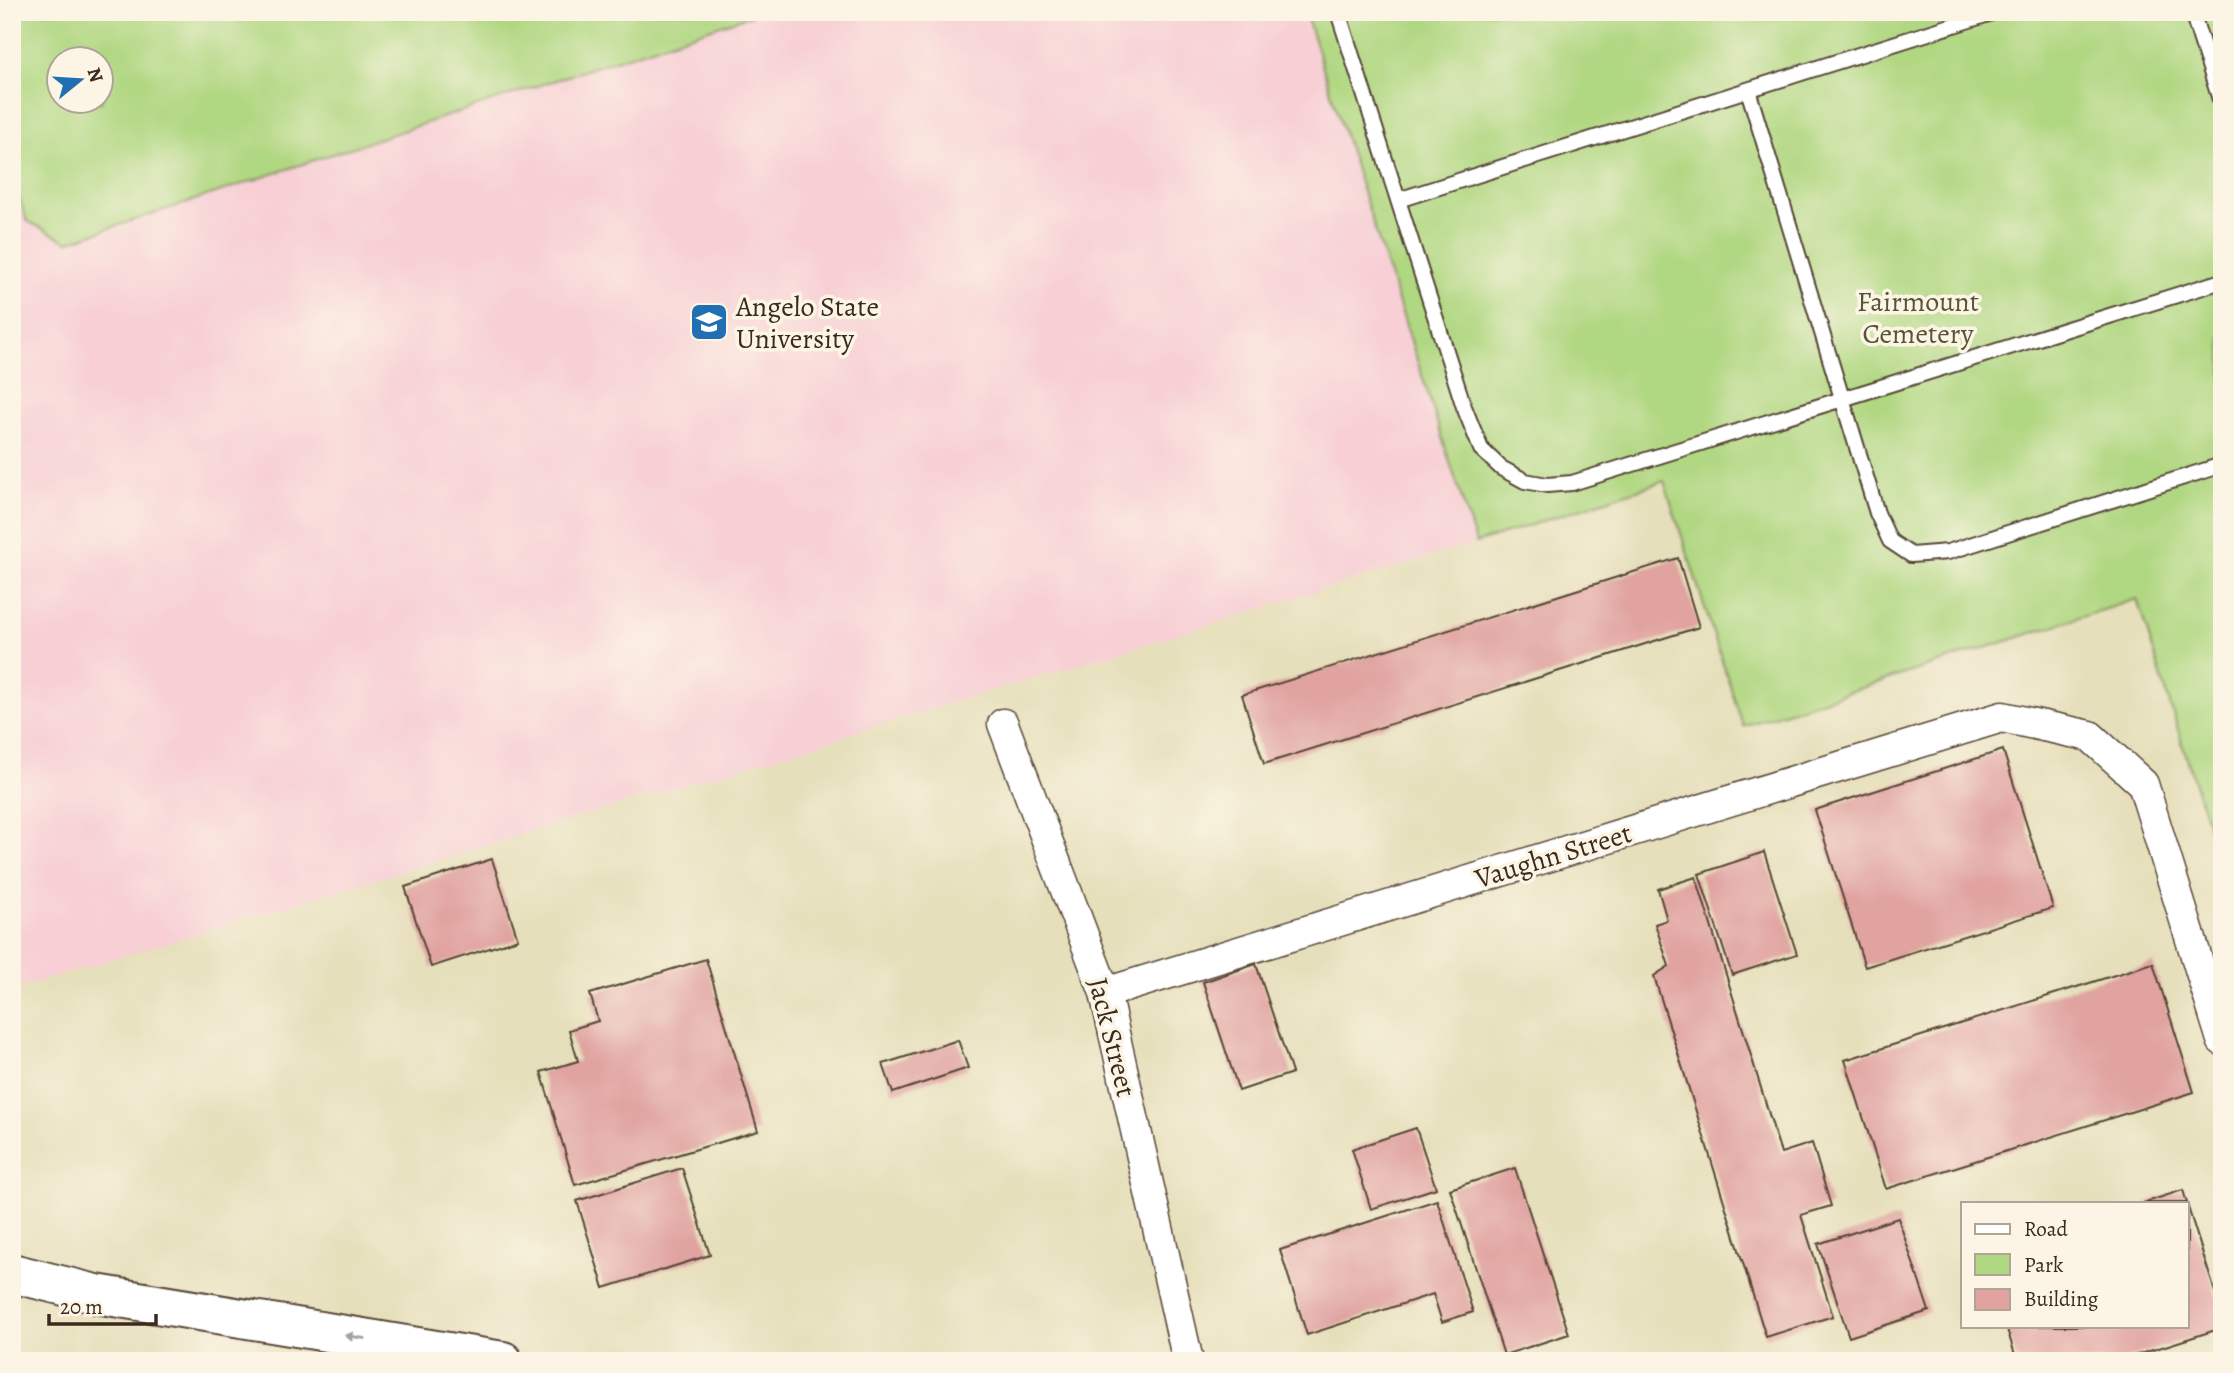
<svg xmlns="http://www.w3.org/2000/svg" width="2234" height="1373" font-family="Alegreya,serif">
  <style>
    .built { fill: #f7cfd5; fill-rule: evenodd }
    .green { fill: #b0d781; stroke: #768050; stroke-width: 2; fill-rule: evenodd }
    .building { fill: #e0a3a0 }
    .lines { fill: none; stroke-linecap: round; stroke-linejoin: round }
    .lane-casing { stroke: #554536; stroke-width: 18 }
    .street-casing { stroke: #554536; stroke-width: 33 }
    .secondary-casing { stroke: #554536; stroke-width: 42 }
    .lane { stroke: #fff; stroke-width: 14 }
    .street { stroke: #fff; stroke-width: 30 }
    .secondary { stroke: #fff; stroke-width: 38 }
    .oneway { fill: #a79f9a }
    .labels { text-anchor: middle; stroke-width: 7; stroke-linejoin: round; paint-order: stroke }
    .park-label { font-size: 28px; fill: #585537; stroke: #fcf5e5 }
    .poi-label { font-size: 28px; fill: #3b2a1e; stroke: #fcf5e5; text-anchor: start }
    .street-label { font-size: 28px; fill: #3b2a1e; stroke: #fcf5e5 }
  </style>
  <rect width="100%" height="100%" fill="#fcf5e5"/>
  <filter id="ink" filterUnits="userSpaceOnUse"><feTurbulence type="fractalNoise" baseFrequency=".0143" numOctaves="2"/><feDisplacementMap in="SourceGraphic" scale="14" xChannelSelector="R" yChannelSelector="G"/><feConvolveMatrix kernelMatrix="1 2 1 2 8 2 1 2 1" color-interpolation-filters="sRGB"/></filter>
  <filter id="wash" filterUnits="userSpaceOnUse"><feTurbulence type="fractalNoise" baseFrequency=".00686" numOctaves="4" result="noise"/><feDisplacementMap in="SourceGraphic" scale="28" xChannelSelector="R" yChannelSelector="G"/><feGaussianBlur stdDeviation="1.57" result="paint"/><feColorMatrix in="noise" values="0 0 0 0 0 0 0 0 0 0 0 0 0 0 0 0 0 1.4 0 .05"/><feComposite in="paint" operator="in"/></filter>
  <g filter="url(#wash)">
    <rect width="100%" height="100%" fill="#e6dfbb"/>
    <path class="built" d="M 12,12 L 1305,12 L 1476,543 L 12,990 ZM 60,60 L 102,60 L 102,102 L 60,102 Z"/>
    <path class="green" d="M 12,12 L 760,12 L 68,242 L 27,221 L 12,175 ZM 60,60 L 102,60 L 102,102 L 60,102 Z
      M 1305,12 L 2222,12 L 2222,870 L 2137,599 L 1743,726 L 1664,481 L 1476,543 Z"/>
    <g id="blocks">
      <path class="building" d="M 1678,558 L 1699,627 L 1264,764 L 1242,695 Z
        M 2003,750 L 2053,908 L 1865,967 L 1815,810 Z
        M 1764,852 L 1797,954 L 1732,975 L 1699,874 Z
        M 492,859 L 518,939 L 431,967 L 405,887 Z
        M 1696,877 L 1781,1153 L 1812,1143 L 1831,1206 L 1801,1215 L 1833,1316 L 1766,1337 L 1654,976 L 1669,966 L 1655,924 L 1667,920 L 1658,889 Z
        M 706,959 L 758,1131 L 575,1185 L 541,1072 L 578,1061 L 569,1030 L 598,1021 L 590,994 Z
        M 2153,963 L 2194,1092 L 1886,1189 L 1845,1060 Z
        M 1256,964 L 1292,1073 L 1239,1091 L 1203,982 Z
        M 958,1040 L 968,1068 L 893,1093 L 883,1064 Z
        M 1416,1128 L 1436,1188 L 1371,1209 L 1352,1149 Z
        M 682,1168 L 710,1255 L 604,1288 L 577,1201 Z
        M 1515,1168 L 1569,1334 L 1504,1355 L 1450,1189 Z
        M 2183,1190 L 2187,1203 L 2143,1203 Z
        M 1437,1200 L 1473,1312 L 1442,1322 L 1433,1294 L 1307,1335 L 1280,1250 Z
        M 2187,1204 L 2222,1314 L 2222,1328 L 2118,1361 L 2017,1361 L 2006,1326 L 2187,1326 Z
        M 1898,1218 L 1929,1311 L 1849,1337 L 1818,1244 Z"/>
    </g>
  </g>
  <g filter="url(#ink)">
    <use href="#blocks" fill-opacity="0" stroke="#554536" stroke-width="2"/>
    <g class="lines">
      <defs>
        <path id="lane" d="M 1338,12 L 1464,407 L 1481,449 L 1501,468 L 1525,481 L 1547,485 L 1572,483 L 2222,281
          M 2192,12 L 2222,106
          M 1748,90 L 1877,513 L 1890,541 L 1911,555 L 1948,552 L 2222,465
          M 1398,200 L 1995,12"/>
        <path id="street" d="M 1003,724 L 1105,993 L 1188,1361
          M 1105,993 L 2002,717 L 2090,736 L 2143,784 L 2222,1040"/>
        <path id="secondary" d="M 12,1273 L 96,1294 L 503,1361"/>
      </defs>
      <use href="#lane" class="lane-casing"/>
      <use href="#street" class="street-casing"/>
      <use href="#secondary" class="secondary-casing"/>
      <use href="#lane" class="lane"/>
      <use href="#street" class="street"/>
      <use href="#secondary" class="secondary"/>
    </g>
    <defs><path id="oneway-solid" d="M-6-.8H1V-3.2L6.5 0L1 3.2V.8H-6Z" transform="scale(1.75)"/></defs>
    <use class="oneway" href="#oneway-solid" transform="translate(355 1337) rotate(-171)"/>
  </g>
  <defs>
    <symbol id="university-square" viewBox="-11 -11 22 22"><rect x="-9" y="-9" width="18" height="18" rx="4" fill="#1f6fb2" stroke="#fcf5e5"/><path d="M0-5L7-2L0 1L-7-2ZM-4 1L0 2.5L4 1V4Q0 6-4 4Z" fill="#fff"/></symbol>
  </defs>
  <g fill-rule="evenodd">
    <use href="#university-square" x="687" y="300" width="44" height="44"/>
  </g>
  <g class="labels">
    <g class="park-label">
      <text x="1918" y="311">Fairmount<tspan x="1918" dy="32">Cemetery</tspan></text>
    </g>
    <g class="poi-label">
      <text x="736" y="316">Angelo State<tspan x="736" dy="32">University</tspan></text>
    </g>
    <g class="street-label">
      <text transform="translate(1553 855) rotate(-17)" y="10">Vaughn Street</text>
      <text transform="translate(1113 1037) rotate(76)" y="10">Jack Street</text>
    </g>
  </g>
  <rect width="2234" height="1373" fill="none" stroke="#fcf5e5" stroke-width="42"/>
  <rect x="1961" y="1202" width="228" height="126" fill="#fcf5e5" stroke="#afa495" stroke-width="2"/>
  <rect x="1975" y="1224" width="35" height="10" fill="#ffffff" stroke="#afa495" stroke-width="2"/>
  <text x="2024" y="1236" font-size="21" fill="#3b2a1e">Road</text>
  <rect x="1975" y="1254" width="35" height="21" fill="#b0d781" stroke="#afa495" stroke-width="2"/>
  <text x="2024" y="1272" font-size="21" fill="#3b2a1e">Park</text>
  <rect x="1975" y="1289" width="35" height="21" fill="#e0a3a0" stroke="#afa495" stroke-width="2"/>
  <text x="2024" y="1306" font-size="21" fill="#3b2a1e">Building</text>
  <g transform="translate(80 80) rotate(72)"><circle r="33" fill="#fcf5e5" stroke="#afa495" stroke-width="2"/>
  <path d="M0-5L12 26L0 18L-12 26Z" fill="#1f6fb2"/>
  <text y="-10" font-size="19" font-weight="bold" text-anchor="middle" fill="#3b2a1e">N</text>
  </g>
  <path d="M49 1314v10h107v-10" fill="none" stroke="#3b2a1e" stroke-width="3.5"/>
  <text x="60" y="1314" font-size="21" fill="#3b2a1e" stroke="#fcf5e5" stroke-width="5" paint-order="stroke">20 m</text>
</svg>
